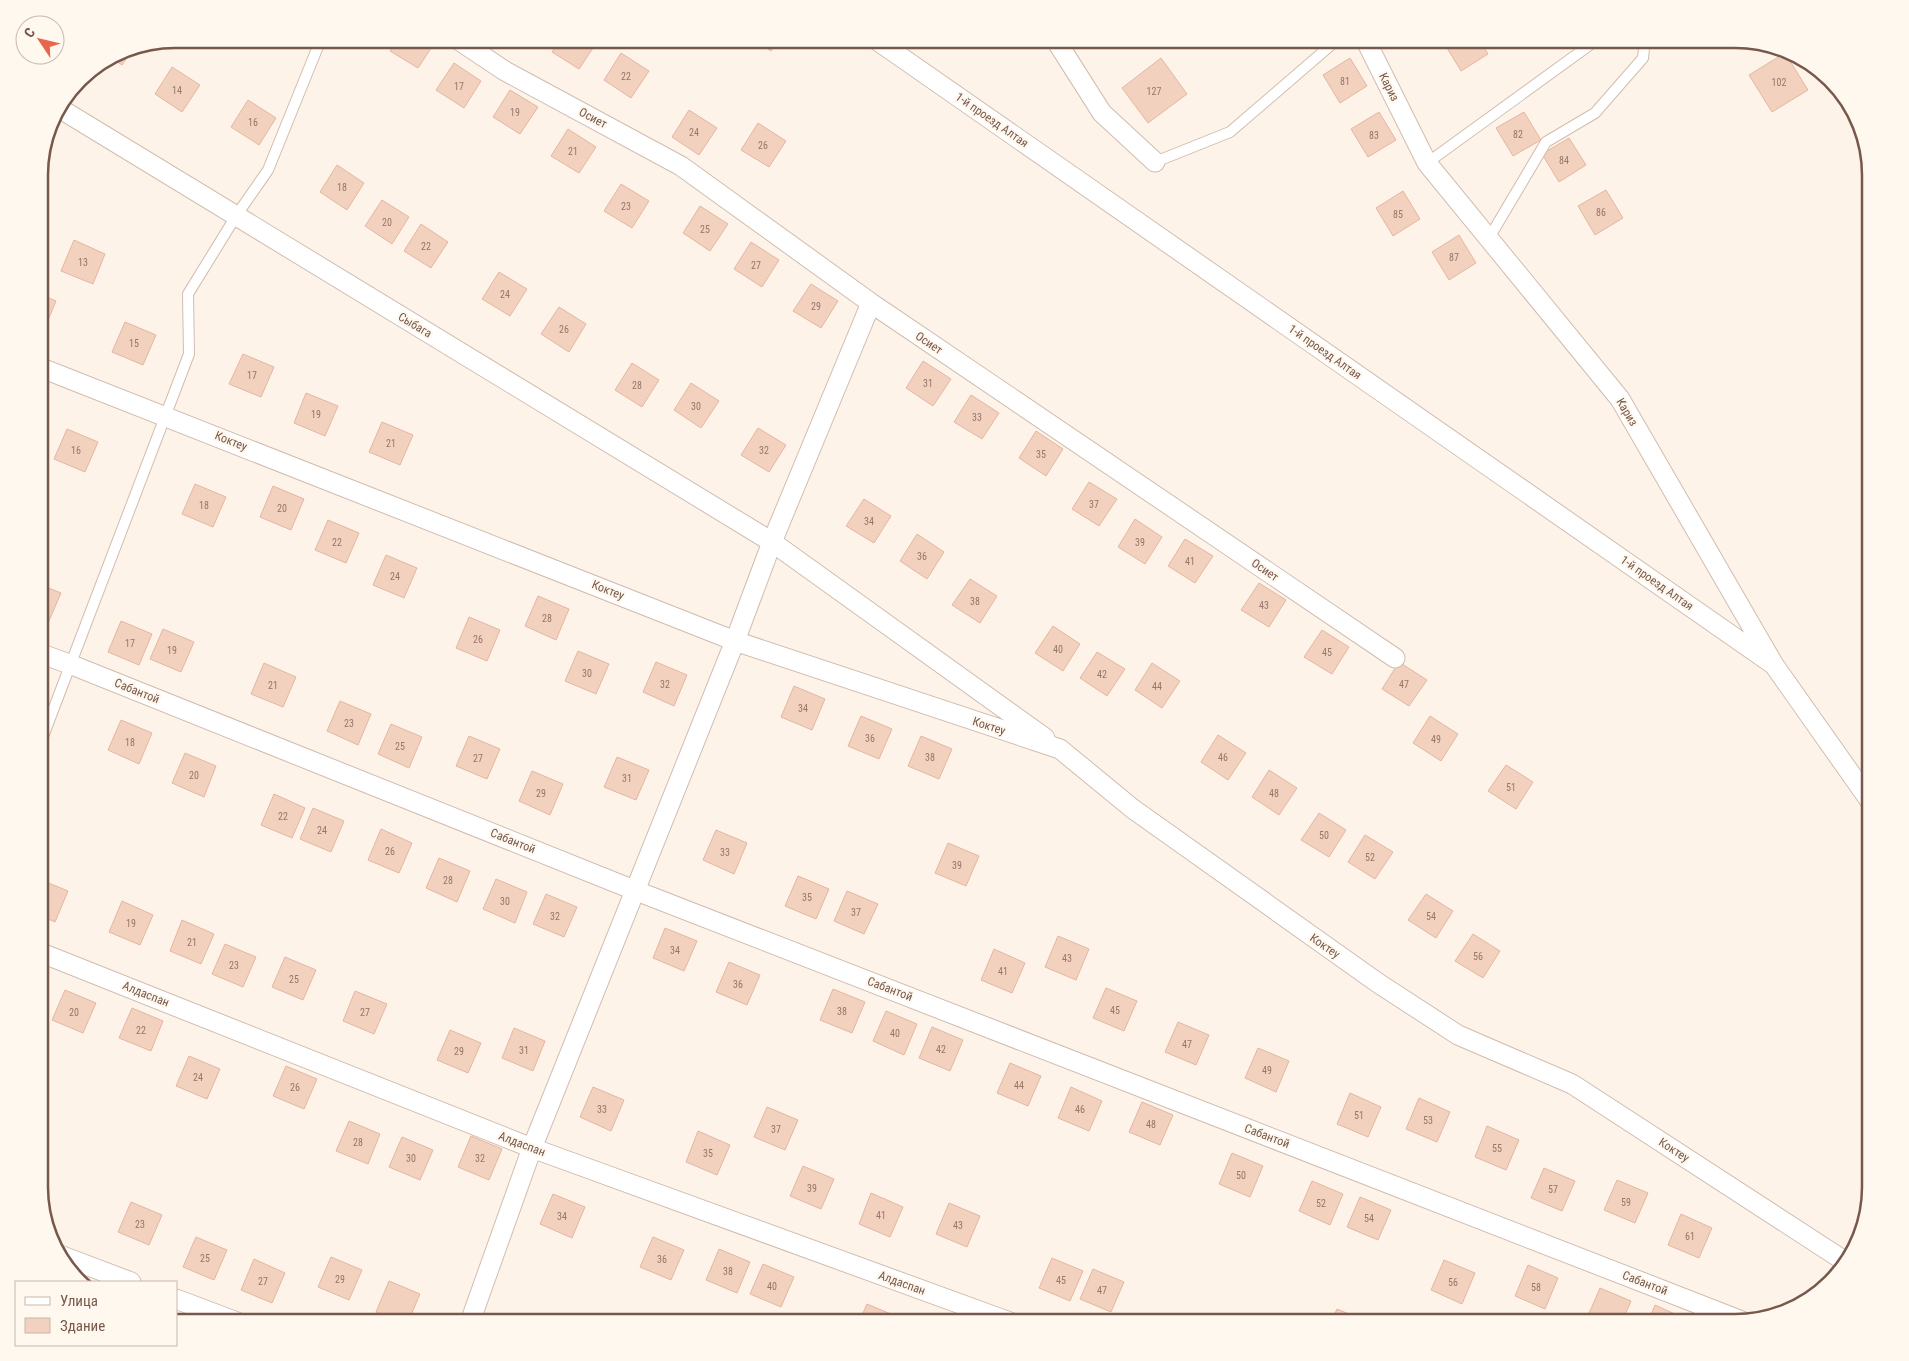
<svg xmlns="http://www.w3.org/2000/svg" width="1909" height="1361" font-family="'Roboto Condensed',sans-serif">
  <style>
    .building { fill: #f2d1bf; stroke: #e5b6a0 }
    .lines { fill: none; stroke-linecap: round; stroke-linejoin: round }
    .lane-casing { stroke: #d1bdb0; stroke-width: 12 }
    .street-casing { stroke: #d1bdb0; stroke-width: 21 }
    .lane { stroke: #fff; stroke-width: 10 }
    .street { stroke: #fff; stroke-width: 19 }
    .labels { text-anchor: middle; stroke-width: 4.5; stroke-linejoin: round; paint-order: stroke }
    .number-label { font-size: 10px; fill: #967668 }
    .street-label { font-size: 12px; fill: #77584b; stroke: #fff8ef }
    .rim { fill: none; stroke: #77584b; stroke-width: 2.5 }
  </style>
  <rect width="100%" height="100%" fill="#fdf3e8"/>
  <path class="building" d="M 398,39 L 431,39 L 435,42 L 418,68 L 390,51 Z
    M 560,39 L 591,39 L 597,42 L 579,69 L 552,52 Z
    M 752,39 L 779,39 L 771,51 Z
    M 1132,39 L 1155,39 L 1138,49 Z
    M 1451,39 L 1479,39 L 1488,54 L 1461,71 L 1444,43 Z
    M 134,47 L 122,65 L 110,57 L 123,49 Z
    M 621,53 L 649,71 L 631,98 L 604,80 Z
    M 1785,53 L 1808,90 L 1772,112 L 1749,75 Z
    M 1161,58 L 1187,94 L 1148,123 L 1122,88 Z
    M 1350,58 L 1367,86 L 1340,103 L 1323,75 Z
    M 454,63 L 481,81 L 464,108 L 436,90 Z
    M 172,67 L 200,85 L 182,112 L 155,94 Z
    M 510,90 L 538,107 L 520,134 L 493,117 Z
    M 248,100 L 276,118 L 259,145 L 231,127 Z
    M 689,110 L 717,128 L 699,155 L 672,137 Z
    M 1379,112 L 1396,140 L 1368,157 L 1351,129 Z
    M 1524,112 L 1541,140 L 1513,156 L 1496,128 Z
    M 758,123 L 786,141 L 769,167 L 741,150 Z
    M 568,129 L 596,147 L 579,173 L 551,156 Z
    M 1569,138 L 1586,165 L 1559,182 L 1542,154 Z
    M 337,165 L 364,183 L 347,210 L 320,192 Z
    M 621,184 L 649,201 L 632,228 L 604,211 Z
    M 1606,190 L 1623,218 L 1595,235 L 1578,206 Z
    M 1403,191 L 1420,219 L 1393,236 L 1376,208 Z
    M 382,200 L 409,217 L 392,244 L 365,226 Z
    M 700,206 L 728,224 L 710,251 L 683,233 Z
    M 421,224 L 448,242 L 431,268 L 404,251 Z
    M 1459,235 L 1476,263 L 1449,280 L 1432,252 Z
    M 74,240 L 105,254 L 93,284 L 61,271 Z
    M 751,242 L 779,260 L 762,287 L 734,269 Z
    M 499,272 L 527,289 L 510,316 L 482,299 Z
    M 811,284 L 838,301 L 821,328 L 793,311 Z
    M 39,294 L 56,301 L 43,332 L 39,330 Z
    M 559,307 L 586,324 L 569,352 L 541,334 Z
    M 125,322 L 156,335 L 143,365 L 112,352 Z
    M 243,354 L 274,367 L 261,397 L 229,384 Z
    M 923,361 L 951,379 L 933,406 L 906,388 Z
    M 632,363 L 659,380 L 642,407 L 615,390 Z
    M 691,383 L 719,401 L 701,428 L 674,410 Z
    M 306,393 L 338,406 L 325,436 L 294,423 Z
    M 971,395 L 999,413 L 982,439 L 954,422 Z
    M 382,422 L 413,435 L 400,465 L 369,452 Z
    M 758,428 L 786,445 L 769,472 L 741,455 Z
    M 67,429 L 98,442 L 85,472 L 54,459 Z
    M 1036,431 L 1063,449 L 1046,476 L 1019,458 Z
    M 1089,482 L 1117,499 L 1099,526 L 1072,509 Z
    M 195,484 L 226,497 L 213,527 L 182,514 Z
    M 273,486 L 304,499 L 291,530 L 260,517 Z
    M 864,499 L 891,516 L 874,543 L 846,526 Z
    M 1135,519 L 1162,537 L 1145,564 L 1118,547 Z
    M 328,520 L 359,533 L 346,563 L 315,550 Z
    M 917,534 L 944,552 L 927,579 L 900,561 Z
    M 1185,539 L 1213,556 L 1195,583 L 1168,566 Z
    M 386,555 L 417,568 L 404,598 L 373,585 Z
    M 970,579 L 997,596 L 980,623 L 952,605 Z
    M 1259,583 L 1286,600 L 1269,627 L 1241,610 Z
    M 39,584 L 61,593 L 48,623 L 39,619 Z
    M 538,596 L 569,609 L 556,640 L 525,626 Z
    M 469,617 L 500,630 L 487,661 L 456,648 Z
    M 121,621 L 152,634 L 139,665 L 108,652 Z
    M 1053,626 L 1080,644 L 1063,671 L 1035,653 Z
    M 163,629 L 194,642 L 181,672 L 150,659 Z
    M 1322,630 L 1349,647 L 1332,674 L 1304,657 Z
    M 578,651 L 609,664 L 596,694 L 565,681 Z
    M 1097,652 L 1125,669 L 1107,696 L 1080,678 Z
    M 656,662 L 687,675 L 674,706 L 643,692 Z
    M 1399,662 L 1427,680 L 1409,706 L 1382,689 Z
    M 264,663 L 296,677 L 283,707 L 251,694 Z
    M 1152,663 L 1180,681 L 1162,708 L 1135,690 Z
    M 794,686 L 825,699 L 812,730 L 781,717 Z
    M 340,701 L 371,714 L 358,745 L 327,731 Z
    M 861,716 L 892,729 L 879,759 L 848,746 Z
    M 1430,716 L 1458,734 L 1441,761 L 1413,743 Z
    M 121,720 L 152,733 L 139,764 L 108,750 Z
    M 391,724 L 422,737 L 409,768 L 378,754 Z
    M 1218,735 L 1246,753 L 1228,780 L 1201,762 Z
    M 469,736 L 500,749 L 487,779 L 456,766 Z
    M 921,736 L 952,749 L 939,779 L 908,766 Z
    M 185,753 L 216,766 L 204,797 L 172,783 Z
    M 617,757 L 649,770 L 636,800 L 604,787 Z
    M 1506,765 L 1533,782 L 1516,809 L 1488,791 Z
    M 1269,770 L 1297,788 L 1279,815 L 1252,797 Z
    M 532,771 L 563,784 L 550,815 L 519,801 Z
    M 274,794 L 305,808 L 292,838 L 261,825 Z
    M 313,808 L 344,821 L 331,852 L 300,839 Z
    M 1319,813 L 1346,830 L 1329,857 L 1301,840 Z
    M 381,829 L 412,843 L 399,873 L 368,860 Z
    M 716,830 L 747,843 L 734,874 L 703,860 Z
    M 1365,835 L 1393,852 L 1375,879 L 1348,862 Z
    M 948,843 L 979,856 L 966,886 L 935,873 Z
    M 439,858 L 470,871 L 457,902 L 426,888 Z
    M 798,876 L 829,889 L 816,919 L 785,906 Z
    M 39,879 L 68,891 L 55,922 L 39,915 Z
    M 496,879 L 527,892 L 515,923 L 483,909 Z
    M 847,891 L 878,904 L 864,934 L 834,921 Z
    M 546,894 L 577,907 L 564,937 L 533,924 Z
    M 1426,894 L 1453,911 L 1436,938 L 1408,920 Z
    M 122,901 L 153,915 L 140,945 L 109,932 Z
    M 182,920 L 214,934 L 201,964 L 170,951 Z
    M 665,928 L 697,941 L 684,971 L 653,958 Z
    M 1473,934 L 1500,951 L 1483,978 L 1455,961 Z
    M 1058,936 L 1089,949 L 1076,980 L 1045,967 Z
    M 225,944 L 256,957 L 243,987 L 212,974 Z
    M 994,949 L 1025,963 L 1012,993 L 981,980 Z
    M 285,957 L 316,970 L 303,1000 L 272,987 Z
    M 729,962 L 760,975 L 747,1005 L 716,992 Z
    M 1106,988 L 1137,1001 L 1124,1031 L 1093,1018 Z
    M 833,989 L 865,1002 L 852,1033 L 820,1020 Z
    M 65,990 L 96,1003 L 83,1033 L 52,1020 Z
    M 355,991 L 387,1004 L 374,1034 L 343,1021 Z
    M 132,1008 L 163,1021 L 151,1051 L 119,1038 Z
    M 886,1011 L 917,1024 L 904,1055 L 873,1041 Z
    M 1178,1022 L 1209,1035 L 1196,1065 L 1165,1052 Z
    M 932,1027 L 963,1040 L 950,1071 L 919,1058 Z
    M 514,1028 L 545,1041 L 533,1071 L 502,1058 Z
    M 450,1030 L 481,1043 L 468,1073 L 437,1060 Z
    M 1258,1048 L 1289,1061 L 1276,1092 L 1245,1078 Z
    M 189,1056 L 220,1069 L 207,1099 L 176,1086 Z
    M 1010,1063 L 1041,1076 L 1028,1106 L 997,1093 Z
    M 286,1066 L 317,1079 L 304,1109 L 273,1096 Z
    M 593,1087 L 624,1100 L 611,1131 L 580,1117 Z
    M 1071,1087 L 1102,1101 L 1089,1131 L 1058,1118 Z
    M 1350,1093 L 1381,1107 L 1368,1137 L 1337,1124 Z
    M 1419,1098 L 1450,1112 L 1437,1142 L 1406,1129 Z
    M 1142,1102 L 1173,1115 L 1160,1145 L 1129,1132 Z
    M 767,1107 L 798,1120 L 785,1150 L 754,1137 Z
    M 349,1121 L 380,1134 L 368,1164 L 336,1151 Z
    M 1487,1126 L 1519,1140 L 1506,1170 L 1475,1157 Z
    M 698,1131 L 730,1145 L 717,1175 L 686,1162 Z
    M 471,1136 L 502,1149 L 489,1180 L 458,1167 Z
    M 402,1137 L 433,1150 L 420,1180 L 389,1167 Z
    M 1232,1153 L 1263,1166 L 1250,1197 L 1219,1184 Z
    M 803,1166 L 834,1179 L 821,1209 L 790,1196 Z
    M 1544,1168 L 1575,1181 L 1562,1211 L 1531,1198 Z
    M 1617,1180 L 1648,1193 L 1635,1223 L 1604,1210 Z
    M 1312,1181 L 1343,1194 L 1330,1225 L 1299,1211 Z
    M 871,1193 L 903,1207 L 890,1237 L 859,1224 Z
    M 553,1194 L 585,1207 L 572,1238 L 540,1224 Z
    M 1360,1197 L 1391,1210 L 1378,1240 L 1347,1227 Z
    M 131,1202 L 162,1215 L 149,1245 L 118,1232 Z
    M 949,1203 L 980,1216 L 967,1247 L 936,1234 Z
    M 1681,1214 L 1712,1228 L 1699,1258 L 1668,1245 Z
    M 196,1237 L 227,1250 L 214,1280 L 183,1267 Z
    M 653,1237 L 684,1250 L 671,1280 L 640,1267 Z
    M 719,1249 L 750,1262 L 737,1293 L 706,1280 Z
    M 331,1257 L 362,1270 L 349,1300 L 318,1287 Z
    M 1052,1258 L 1083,1271 L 1070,1301 L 1039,1288 Z
    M 254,1259 L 285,1273 L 272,1303 L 241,1290 Z
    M 1444,1260 L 1475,1273 L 1462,1304 L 1431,1290 Z
    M 763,1264 L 794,1277 L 781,1307 L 750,1294 Z
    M 1528,1265 L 1558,1278 L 1545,1309 L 1515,1296 Z
    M 1093,1269 L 1124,1282 L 1111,1312 L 1080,1299 Z
    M 389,1281 L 420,1294 L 408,1322 L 401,1322 L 376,1312 Z
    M 1600,1288 L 1631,1301 L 1622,1322 L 1597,1322 L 1587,1318 Z
    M 867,1304 L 898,1317 L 896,1322 L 859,1322 Z
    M 1655,1305 L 1686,1319 L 1684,1322 L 1648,1322 Z
    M 1337,1309 L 1368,1322 L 1331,1322 Z"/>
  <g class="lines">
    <defs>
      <path id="lane" d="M 1155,162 L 1230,132 L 1338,39
        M 1427,163 L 1598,39
        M 1489,238 L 1546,142 L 1595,113 L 1643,58 L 1645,39
        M 39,747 L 189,354 L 188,294 L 236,216 L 268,170 L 321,39"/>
      <path id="street" d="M 457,39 L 505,71 L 681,166 L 871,303 L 1395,658
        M 875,39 L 1774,665
        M 1055,39 L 1102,113 L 1155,162
        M 1365,39 L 1427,163 L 1620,399 L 1774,665 L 1870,801
        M 59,108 L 772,542 L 1045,738
        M 39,367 L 735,641 L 1060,749 L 1133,809 L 1378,983 L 1458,1035 L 1572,1084 L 1846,1262
        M 39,653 L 72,665 L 634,890 L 1742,1321
        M 39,952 L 532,1148 L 1010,1322
        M 57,1254 L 131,1282
        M 176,1299 L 237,1322
        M 470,1322 L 532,1148 L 735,641 L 772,542 L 871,303"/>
    </defs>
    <use href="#lane" class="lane-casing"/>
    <use href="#street" class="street-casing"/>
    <use href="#lane" class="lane"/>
    <use href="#street" class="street"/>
  </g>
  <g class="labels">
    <g class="number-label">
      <text x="626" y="80">22</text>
      <text x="1345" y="85">81</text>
      <text x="1779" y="86">102</text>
      <text x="459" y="90">17</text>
      <text x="177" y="94">14</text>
      <text x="1154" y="95">127</text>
      <text x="515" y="116">19</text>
      <text x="253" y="126">16</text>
      <text x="694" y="136">24</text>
      <text x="1518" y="138">82</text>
      <text x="1374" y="139">83</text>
      <text x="763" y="149">26</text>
      <text x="573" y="155">21</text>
      <text x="1564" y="164">84</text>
      <text x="342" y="191">18</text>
      <text x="626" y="210">23</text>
      <text x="1601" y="216">86</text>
      <text x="1398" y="218">85</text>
      <text x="387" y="226">20</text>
      <text x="705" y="233">25</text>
      <text x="426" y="250">22</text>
      <text x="1454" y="261">87</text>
      <text x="83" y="266">13</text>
      <text x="756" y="269">27</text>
      <text x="505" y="298">24</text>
      <text x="816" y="310">29</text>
      <text x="564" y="333">26</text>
      <text x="134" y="347">15</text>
      <text x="252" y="379">17</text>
      <text x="928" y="387">31</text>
      <text x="637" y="389">28</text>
      <text x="696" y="410">30</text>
      <text x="316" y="418">19</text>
      <text x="977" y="421">33</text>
      <text x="391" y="447">21</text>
      <text x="76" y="454">16</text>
      <text x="764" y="454">32</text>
      <text x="1041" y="458">35</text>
      <text x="1094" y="508">37</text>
      <text x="204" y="509">18</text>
      <text x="282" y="512">20</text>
      <text x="869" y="525">34</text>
      <text x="337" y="546">22</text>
      <text x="1140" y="546">39</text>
      <text x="922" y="560">36</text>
      <text x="1190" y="565">41</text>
      <text x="395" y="580">24</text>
      <text x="975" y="605">38</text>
      <text x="1264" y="609">43</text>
      <text x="547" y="622">28</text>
      <text x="478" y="643">26</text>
      <text x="130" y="647">17</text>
      <text x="1058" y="653">40</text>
      <text x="172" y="654">19</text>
      <text x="1327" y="656">45</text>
      <text x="587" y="677">30</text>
      <text x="1102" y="678">42</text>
      <text x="665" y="688">32</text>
      <text x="1404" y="688">47</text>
      <text x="273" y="689">21</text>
      <text x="1157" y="690">44</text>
      <text x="803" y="712">34</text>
      <text x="349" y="727">23</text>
      <text x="870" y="742">36</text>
      <text x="1436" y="743">49</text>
      <text x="130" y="746">18</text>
      <text x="400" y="750">25</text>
      <text x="930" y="761">38</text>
      <text x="1223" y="761">46</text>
      <text x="478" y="762">27</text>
      <text x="194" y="779">20</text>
      <text x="627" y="782">31</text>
      <text x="1511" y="791">51</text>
      <text x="541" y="797">29</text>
      <text x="1274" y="797">48</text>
      <text x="283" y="820">22</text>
      <text x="322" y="834">24</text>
      <text x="1324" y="839">50</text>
      <text x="390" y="855">26</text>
      <text x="725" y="856">33</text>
      <text x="1370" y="861">52</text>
      <text x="957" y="869">39</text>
      <text x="448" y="884">28</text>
      <text x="807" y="901">35</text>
      <text x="505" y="905">30</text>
      <text x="856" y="916">37</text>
      <text x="555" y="920">32</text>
      <text x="1431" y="920">54</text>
      <text x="131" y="927">19</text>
      <text x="192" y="946">21</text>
      <text x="675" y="954">34</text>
      <text x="1478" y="960">56</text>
      <text x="1067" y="962">43</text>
      <text x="234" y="969">23</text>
      <text x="1003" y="975">41</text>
      <text x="294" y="983">25</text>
      <text x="738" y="988">36</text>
      <text x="1115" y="1014">45</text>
      <text x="842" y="1015">38</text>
      <text x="74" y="1016">20</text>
      <text x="365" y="1016">27</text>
      <text x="141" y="1034">22</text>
      <text x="895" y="1037">40</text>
      <text x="1187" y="1048">47</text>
      <text x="941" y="1053">42</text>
      <text x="524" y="1054">31</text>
      <text x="459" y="1055">29</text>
      <text x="1267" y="1074">49</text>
      <text x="198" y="1081">24</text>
      <text x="1019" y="1089">44</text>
      <text x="295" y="1091">26</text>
      <text x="602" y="1113">33</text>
      <text x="1080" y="1113">46</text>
      <text x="1359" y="1119">51</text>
      <text x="1428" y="1124">53</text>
      <text x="1151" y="1128">48</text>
      <text x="776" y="1133">37</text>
      <text x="358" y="1146">28</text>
      <text x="1497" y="1152">55</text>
      <text x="708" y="1157">35</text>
      <text x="411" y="1162">30</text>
      <text x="480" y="1162">32</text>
      <text x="1241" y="1179">50</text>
      <text x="812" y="1192">39</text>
      <text x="1553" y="1193">57</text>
      <text x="1626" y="1206">59</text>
      <text x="1321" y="1207">52</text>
      <text x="881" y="1219">41</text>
      <text x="562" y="1220">34</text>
      <text x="1369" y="1222">54</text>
      <text x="140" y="1228">23</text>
      <text x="958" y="1229">43</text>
      <text x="1690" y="1240">61</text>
      <text x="205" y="1262">25</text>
      <text x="662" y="1263">36</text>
      <text x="728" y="1275">38</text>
      <text x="340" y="1283">29</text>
      <text x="1061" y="1284">45</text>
      <text x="263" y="1285">27</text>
      <text x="1453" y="1286">56</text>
      <text x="772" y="1290">40</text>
      <text x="1536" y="1291">58</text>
      <text x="1102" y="1294">47</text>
    </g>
    <g class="street-label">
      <text transform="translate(1389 87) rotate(63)" y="4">Кариз</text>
      <text transform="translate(593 118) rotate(28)" y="4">Осиет</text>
      <text transform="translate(992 120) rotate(35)" y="4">1-й проезд Алтая</text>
      <text transform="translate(415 325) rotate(31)" y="4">Сыбага</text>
      <text transform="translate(929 343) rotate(34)" y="4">Осиет</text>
      <text transform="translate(1325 352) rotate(35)" y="4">1-й проезд Алтая</text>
      <text transform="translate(1627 412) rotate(59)" y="4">Кариз</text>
      <text transform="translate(231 441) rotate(22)" y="4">Коктеу</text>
      <text transform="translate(1265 570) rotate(34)" y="4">Осиет</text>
      <text transform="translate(1657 583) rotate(35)" y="4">1-й проезд Алтая</text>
      <text transform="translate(608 590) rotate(22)" y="4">Коктеу</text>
      <text transform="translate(137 691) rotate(22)" y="4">Сабантой</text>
      <text transform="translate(989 726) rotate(18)" y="4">Коктеу</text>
      <text transform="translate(513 841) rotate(22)" y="4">Сабантой</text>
      <text transform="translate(1325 946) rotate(35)" y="4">Коктеу</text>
      <text transform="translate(890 989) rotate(21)" y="4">Сабантой</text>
      <text transform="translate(146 994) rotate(22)" y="4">Алдаспан</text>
      <text transform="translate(1267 1136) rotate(21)" y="4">Сабантой</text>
      <text transform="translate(522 1144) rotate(21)" y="4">Алдаспан</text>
      <text transform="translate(1674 1150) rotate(33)" y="4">Коктеу</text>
      <text transform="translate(902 1283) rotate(20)" y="4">Алдаспан</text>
      <text transform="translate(1645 1283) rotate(21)" y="4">Сабантой</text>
    </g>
  </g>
  <path d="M0 0H1909V1361H0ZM175 48H1735A127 127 0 0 1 1862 175V1187A127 127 0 0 1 1735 1314H175A127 127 0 0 1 48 1187V175A127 127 0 0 1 175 48Z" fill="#fff8ef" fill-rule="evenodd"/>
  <path class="rim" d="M175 48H1735A127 127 0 0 1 1862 175V1187A127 127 0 0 1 1735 1314H175A127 127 0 0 1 48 1187V175A127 127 0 0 1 175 48Z"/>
  <rect x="15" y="1281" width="162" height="65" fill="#fff8ef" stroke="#c9b8ad"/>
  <rect x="25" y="1297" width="25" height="8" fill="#ffffff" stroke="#c9b8ad"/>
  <text x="60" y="1306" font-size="15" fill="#77584b">Улица</text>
  <rect x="25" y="1318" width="25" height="15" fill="#f2d1bf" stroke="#c9b8ad"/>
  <text x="60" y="1331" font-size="15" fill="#77584b">Здание</text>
  <g transform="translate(40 40) rotate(305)"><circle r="24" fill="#fff8ef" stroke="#c9b8ad"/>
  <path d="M0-4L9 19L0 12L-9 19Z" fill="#e6664e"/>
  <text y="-8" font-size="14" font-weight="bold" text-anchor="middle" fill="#77584b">С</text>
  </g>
</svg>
